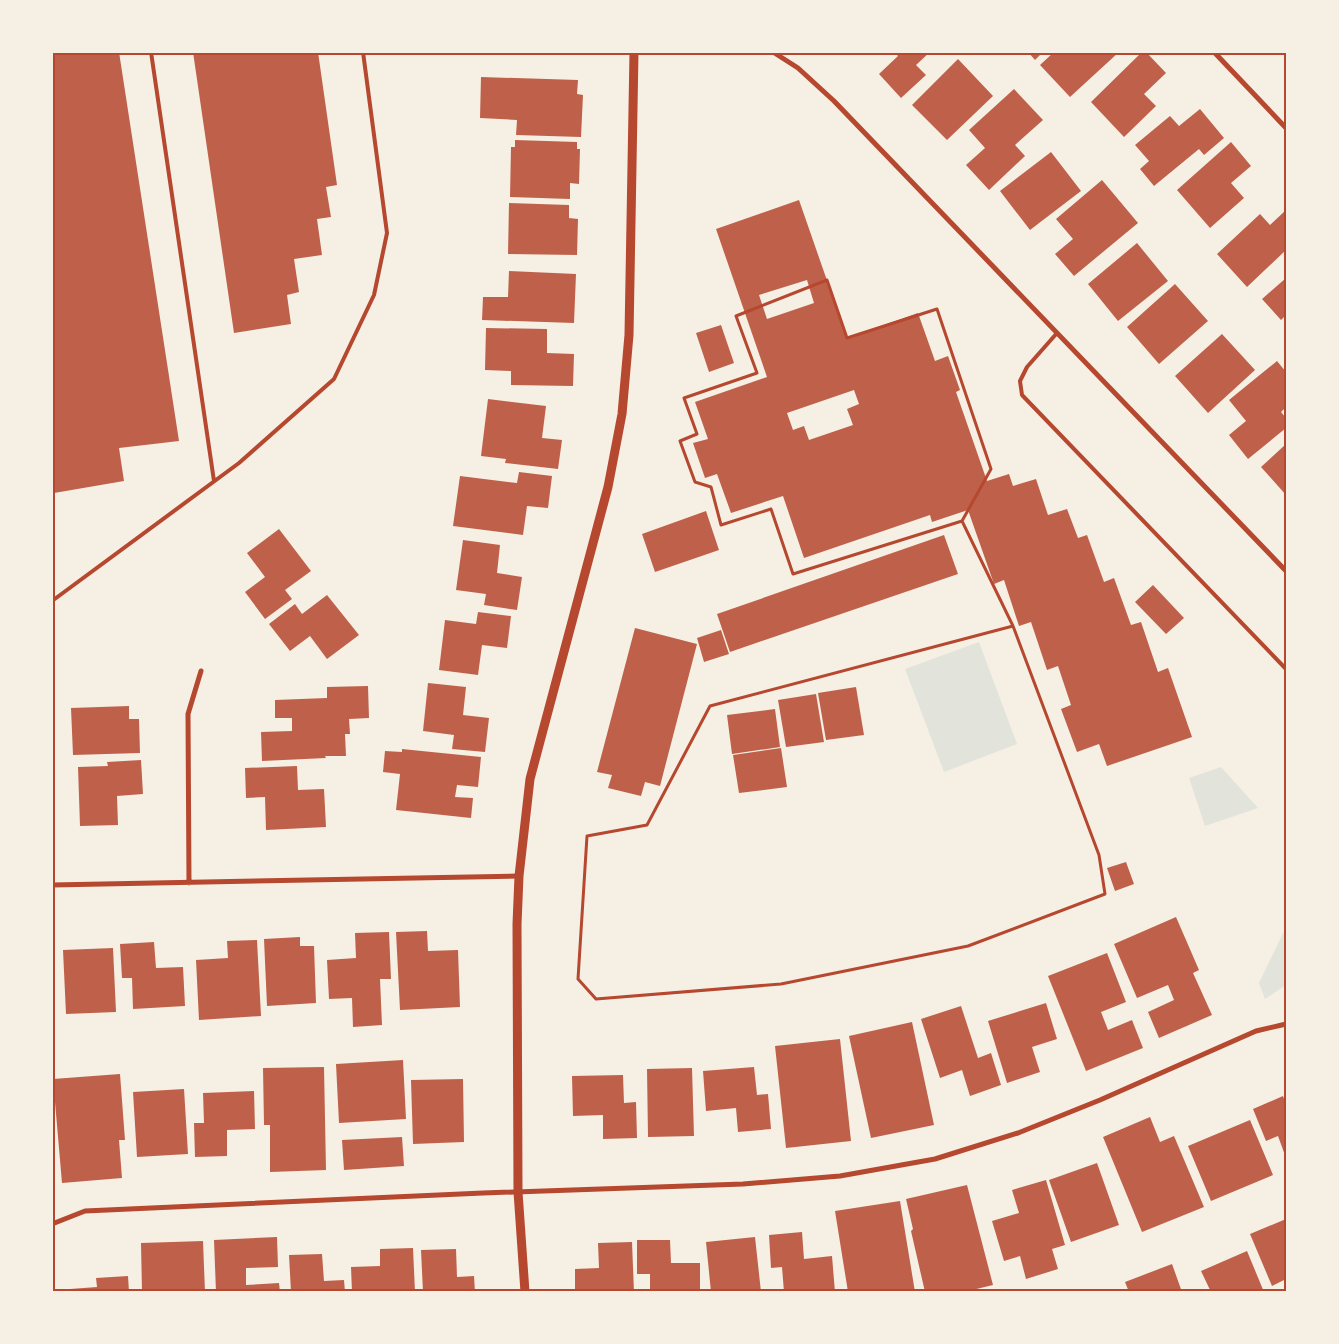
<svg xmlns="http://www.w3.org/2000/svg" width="1339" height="1344" font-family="'PT Sans',sans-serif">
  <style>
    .green { fill: #e2e4dc }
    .building { fill: #bf614a; fill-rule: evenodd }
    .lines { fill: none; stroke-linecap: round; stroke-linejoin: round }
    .path { stroke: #b5482f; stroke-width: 3 }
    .service { stroke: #b5482f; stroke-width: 4 }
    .minor { stroke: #b5482f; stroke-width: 5 }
    .tertiary { stroke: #b5482f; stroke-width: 9 }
    .neatline { fill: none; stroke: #b5482f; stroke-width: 2 }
  </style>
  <rect width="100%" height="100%" fill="#f6efe4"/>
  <path class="green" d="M 979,642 L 1017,744 L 944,772 L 905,669 Z
    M 1221,767 L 1258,808 L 1205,826 L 1189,778 Z
    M 1286,927 L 1286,985 L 1265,999 L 1259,983 Z"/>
  <path class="building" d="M 52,52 L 119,52 L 179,441 L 119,448 L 124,481 L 54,493 L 52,483 Z
    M 193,52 L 318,52 L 337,185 L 326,187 L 331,217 L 317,219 L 322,255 L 294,259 L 299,292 L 287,295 L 291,324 L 234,333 Z
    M 894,52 L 930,52 L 916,65 L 926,75 L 901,98 L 879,74 L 898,56 Z
    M 1028,52 L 1043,52 L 1035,60 Z
    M 1054,52 L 1119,52 L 1070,97 L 1040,65 Z
    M 1142,52 L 1146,52 L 1166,73 L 1144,94 L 1156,106 L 1124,137 L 1091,102 Z
    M 958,59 L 993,96 L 947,140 L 912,105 Z
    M 481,77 L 578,80 L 577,94 L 583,95 L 581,137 L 516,135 L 517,120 L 480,118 Z
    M 1014,89 L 1043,120 L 1015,145 L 1025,156 L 989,190 L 966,165 L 985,148 L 969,130 Z
    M 1200,109 L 1224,138 L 1204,155 L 1199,149 L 1154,186 L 1140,169 L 1149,161 L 1135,145 L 1170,116 L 1179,126 Z
    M 515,140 L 577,142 L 577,149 L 580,149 L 579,184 L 570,183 L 570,199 L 510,197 L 511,147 L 515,147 Z
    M 1231,142 L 1251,166 L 1231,183 L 1244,198 L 1210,228 L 1177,190 Z
    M 1051,152 L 1081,191 L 1030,230 L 1000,191 Z
    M 1102,180 L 1138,223 L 1074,276 L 1055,254 L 1073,239 L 1056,219 Z
    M 799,200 L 847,338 L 918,313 L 935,361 L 948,356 L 960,390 L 956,392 L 987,481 L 1009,474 L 1013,486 L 1036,479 L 1048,515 L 1067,509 L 1078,538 L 1087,535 L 1104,582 L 1114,578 L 1131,625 L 1141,622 L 1158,672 L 1168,668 L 1192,737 L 1107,766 L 1099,744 L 1077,752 L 1061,709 L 1071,705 L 1058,666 L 1047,670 L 1031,622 L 1019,626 L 1004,580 L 994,584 L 968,510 L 932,522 L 930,515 L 804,558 L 783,496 L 731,513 L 717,474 L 705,478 L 693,443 L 708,439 L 695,402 L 767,377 L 716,229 ZM 807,280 L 814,303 L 767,319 L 759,295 ZM 854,390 L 859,404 L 847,409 L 853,425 L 809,440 L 804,426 L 793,430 L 787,413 Z
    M 509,203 L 569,205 L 569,218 L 578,219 L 577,255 L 508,254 Z
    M 1286,210 L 1286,250 L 1247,287 L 1217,254 L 1260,214 L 1270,225 Z
    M 1137,243 L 1168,281 L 1118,321 L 1088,284 Z
    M 509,271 L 576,274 L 574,323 L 482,320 L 483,297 L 508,297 Z
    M 1286,278 L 1286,315 L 1281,320 L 1262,299 Z
    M 1175,284 L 1208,321 L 1159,364 L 1127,327 Z
    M 721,325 L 734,363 L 709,372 L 696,333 Z
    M 486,328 L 547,329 L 547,353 L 574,354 L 573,386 L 511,385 L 511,371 L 485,370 Z
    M 1222,334 L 1255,370 L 1208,413 L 1175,376 Z
    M 1277,361 L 1286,372 L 1286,407 L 1281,412 L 1286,418 L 1286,428 L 1248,459 L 1229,435 L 1246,421 L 1229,400 Z
    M 488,399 L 546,406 L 542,438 L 562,440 L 558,469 L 505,463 L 506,459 L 481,456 Z
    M 1286,444 L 1286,495 L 1261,467 Z
    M 519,472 L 552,476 L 548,508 L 527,506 L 523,535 L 453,526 L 460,476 L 517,483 Z
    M 706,511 L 719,550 L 655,572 L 642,534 Z
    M 279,529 L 311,571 L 285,590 L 292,599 L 265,619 L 245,592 L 265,577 L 247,553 Z
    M 944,535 L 958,574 L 730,652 L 717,614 Z
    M 463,540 L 500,545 L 497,573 L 522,577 L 517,610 L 484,605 L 486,594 L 456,590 Z
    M 1153,585 L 1184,618 L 1166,634 L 1135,602 Z
    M 327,595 L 359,635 L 327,659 L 310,636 L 290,651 L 269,624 L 295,604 L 302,614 Z
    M 478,612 L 511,616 L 507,648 L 482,645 L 478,675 L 439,670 L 445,620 L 476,624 Z
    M 635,628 L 697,644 L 660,786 L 645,782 L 641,796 L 608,788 L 612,775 L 597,772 Z
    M 721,630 L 729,654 L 704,662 L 697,638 Z
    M 428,683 L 466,687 L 463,715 L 489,718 L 485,752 L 452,749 L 454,735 L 423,731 Z
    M 368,686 L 369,718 L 349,719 L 350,734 L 345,734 L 346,756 L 325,756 L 326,758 L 262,761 L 261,732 L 292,731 L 292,718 L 275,718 L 275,700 L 327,698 L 327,687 Z
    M 856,687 L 864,735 L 826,740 L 818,693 Z
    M 816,694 L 824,742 L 786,747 L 778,700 Z
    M 129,706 L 129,719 L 139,719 L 140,753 L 73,755 L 71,708 Z
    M 775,709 L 780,747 L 732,754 L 727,715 Z
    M 781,748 L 787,787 L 739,793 L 733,755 Z
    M 402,749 L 481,757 L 478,787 L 457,785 L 455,797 L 473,798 L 471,818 L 396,810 L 400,774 L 383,772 L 385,751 L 402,752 Z
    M 141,760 L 143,794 L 117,796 L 118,825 L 80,826 L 78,767 L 108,766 L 107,762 Z
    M 297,766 L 298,790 L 324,789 L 326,827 L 266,830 L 265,797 L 246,798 L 245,768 Z
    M 1126,862 L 1134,884 L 1115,891 L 1107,868 Z
    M 1176,917 L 1199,970 L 1193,973 L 1212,1015 L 1159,1038 L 1148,1012 L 1174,1000 L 1168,985 L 1137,998 L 1114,944 Z
    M 427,931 L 428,951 L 458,950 L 460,1007 L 400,1010 L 396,932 Z
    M 389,932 L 391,979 L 380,979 L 382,1025 L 353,1027 L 352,998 L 329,999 L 327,960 L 356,958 L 355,933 Z
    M 300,937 L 300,946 L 314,946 L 316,1003 L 267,1006 L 264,939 Z
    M 257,940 L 261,1016 L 199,1020 L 196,960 L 228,958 L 227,941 Z
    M 154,942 L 156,968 L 183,967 L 185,1006 L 133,1009 L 132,978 L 122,978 L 120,944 Z
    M 113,948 L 116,1012 L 66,1014 L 63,950 Z
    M 1107,953 L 1126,1002 L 1101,1012 L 1108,1030 L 1132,1020 L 1143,1048 L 1086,1071 L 1048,976 Z
    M 1046,1003 L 1057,1039 L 1032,1047 L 1040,1072 L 1007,1083 L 988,1021 Z
    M 961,1006 L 978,1058 L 991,1053 L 1001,1085 L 970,1096 L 962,1070 L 940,1078 L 921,1019 Z
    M 912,1022 L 934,1125 L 871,1138 L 849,1036 Z
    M 840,1039 L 851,1141 L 786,1148 L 775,1046 Z
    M 403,1060 L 406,1119 L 339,1123 L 336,1064 Z
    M 324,1067 L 326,1170 L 270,1172 L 270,1125 L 264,1125 L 263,1068 Z
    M 754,1067 L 757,1095 L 768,1094 L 771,1129 L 738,1132 L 736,1108 L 706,1111 L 703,1071 Z
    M 692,1068 L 694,1136 L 648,1137 L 647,1069 Z
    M 120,1074 L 125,1140 L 119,1140 L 122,1178 L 62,1183 L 53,1079 Z
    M 623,1075 L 624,1103 L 636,1102 L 637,1138 L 603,1139 L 603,1115 L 573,1116 L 572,1076 Z
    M 463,1079 L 464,1142 L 413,1144 L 411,1080 Z
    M 184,1089 L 188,1154 L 137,1157 L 133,1092 Z
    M 254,1091 L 255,1129 L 227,1130 L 227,1156 L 195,1157 L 194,1123 L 204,1123 L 203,1093 Z
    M 1283,1096 L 1286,1104 L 1286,1158 L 1278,1136 L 1266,1141 L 1253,1109 Z
    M 1150,1117 L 1160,1142 L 1174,1136 L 1204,1207 L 1142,1232 L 1103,1137 Z
    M 1250,1120 L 1273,1175 L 1211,1201 L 1188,1146 Z
    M 402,1137 L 404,1166 L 344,1170 L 342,1140 Z
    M 1097,1163 L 1119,1225 L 1071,1242 L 1049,1180 Z
    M 1046,1180 L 1065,1245 L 1052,1249 L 1058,1269 L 1026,1279 L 1020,1256 L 1004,1261 L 992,1221 L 1019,1213 L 1012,1190 Z
    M 967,1185 L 993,1285 L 964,1292 L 925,1292 L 911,1231 L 913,1229 L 906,1199 Z
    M 900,1201 L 915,1292 L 848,1292 L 835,1211 Z
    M 1286,1219 L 1286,1279 L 1272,1286 L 1250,1234 Z
    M 802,1232 L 804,1259 L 832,1256 L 835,1292 L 784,1292 L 782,1267 L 771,1268 L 769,1235 Z
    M 277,1237 L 278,1267 L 246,1268 L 246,1285 L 279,1283 L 280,1292 L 216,1292 L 214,1240 Z
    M 755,1237 L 761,1292 L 711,1292 L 706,1242 Z
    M 637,1240 L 670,1240 L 671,1263 L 700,1263 L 700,1292 L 650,1292 L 650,1274 L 637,1274 Z
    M 203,1241 L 205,1292 L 142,1292 L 141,1243 Z
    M 632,1242 L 634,1292 L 575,1292 L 575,1269 L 599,1268 L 598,1243 Z
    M 413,1248 L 415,1292 L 352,1292 L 351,1267 L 380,1266 L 380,1249 Z
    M 456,1249 L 457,1277 L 474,1276 L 475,1292 L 423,1292 L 421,1250 Z
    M 1247,1251 L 1264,1292 L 1211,1292 L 1201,1271 Z
    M 322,1254 L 324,1281 L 344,1280 L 345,1292 L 291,1292 L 289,1255 Z
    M 1172,1264 L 1182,1292 L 1129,1292 L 1125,1282 Z
    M 128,1276 L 129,1292 L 70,1292 L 70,1289 L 97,1287 L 96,1278 Z"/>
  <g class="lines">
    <path class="path" d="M 962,521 L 991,469 L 937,309 L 847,338 L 827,280 L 736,316 L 757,373 L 684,398 L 697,434 L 680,441 L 695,482 L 711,487 L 721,525 L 771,509 L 793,574 L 962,521 L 1013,626
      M 1013,626 L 1099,855 L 1105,894 L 968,946 L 781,984 L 596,999 L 578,979 L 587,836 L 647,825 L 710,706 Z"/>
    <path class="service" d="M 151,52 L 214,481
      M 1057,333 L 1027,367 L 1020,381 L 1022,395 L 1286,669
      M 52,601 L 239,463 L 334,379 L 374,295 L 387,233 L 363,52"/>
    <path class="minor" d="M 773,52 L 798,68 L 834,101 L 1286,571
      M 1214,52 L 1286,128
      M 189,883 L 188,714 L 201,671
      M 52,885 L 519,876
      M 52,1224 L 85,1211 L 483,1193 L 743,1184 L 840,1176 L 935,1159 L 1018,1133 L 1100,1100 L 1256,1031 L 1286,1024"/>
    <path class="tertiary" d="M 525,1292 L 518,1192 L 517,924 L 519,876 L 530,779 L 608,487 L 622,414 L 629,335 L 634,52"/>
  </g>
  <rect width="1339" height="1344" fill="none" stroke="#f6efe4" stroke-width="108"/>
  <rect x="54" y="54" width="1231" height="1236" class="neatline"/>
</svg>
